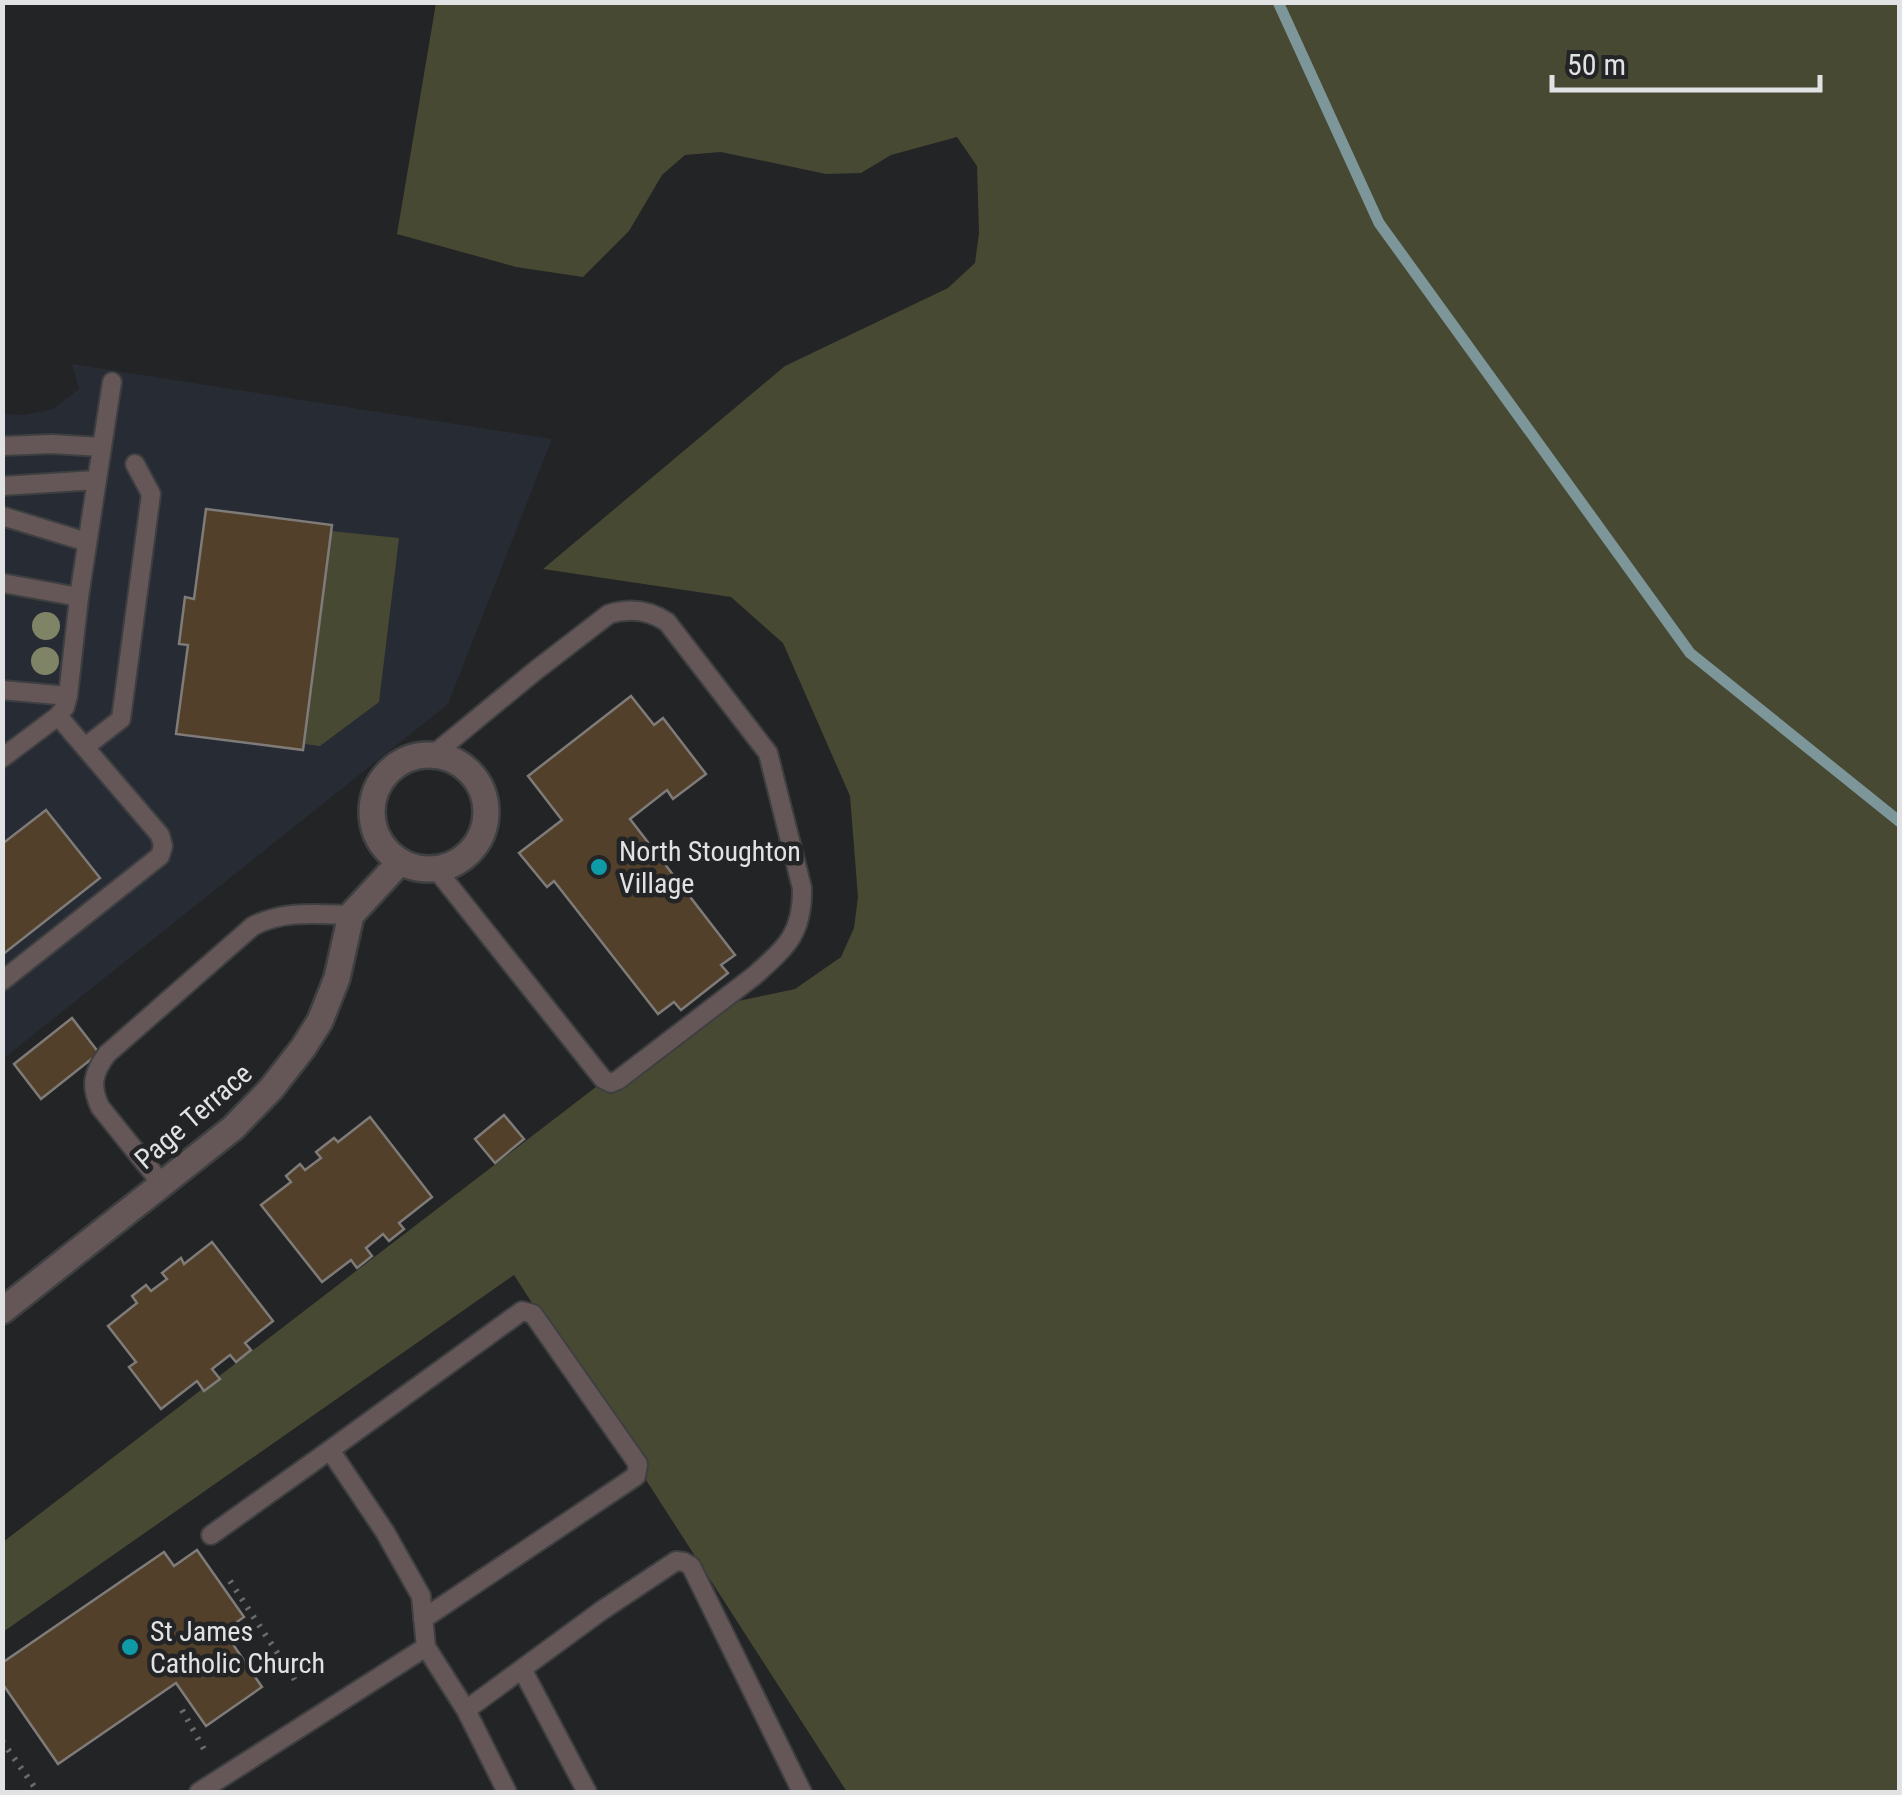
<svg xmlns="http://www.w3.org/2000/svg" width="1902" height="1795" font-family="'Roboto Condensed',sans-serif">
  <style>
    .built { fill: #272b33 }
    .green { fill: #474933 }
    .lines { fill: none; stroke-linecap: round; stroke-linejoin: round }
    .stream { stroke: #7c9699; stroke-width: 11 }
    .building { fill: #52402a; stroke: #7e7b79; stroke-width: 2.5 }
    .lane-casing { stroke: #3e3f41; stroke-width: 22 }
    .street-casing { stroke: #3e3f41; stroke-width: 30 }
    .path { stroke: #6a6b6d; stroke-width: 6; stroke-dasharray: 2.5 8; stroke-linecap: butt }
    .lane { stroke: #655758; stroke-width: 18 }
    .street { stroke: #655758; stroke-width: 25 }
    .tree { fill: #808467 }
    .culture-dot { fill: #0f9aa8; stroke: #232426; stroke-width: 4 }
    .labels { text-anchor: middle; stroke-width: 9; stroke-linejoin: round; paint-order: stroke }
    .poi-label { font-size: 28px; fill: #e1e2e4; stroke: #232426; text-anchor: start }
    .street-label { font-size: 28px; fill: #e1e2e4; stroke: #232426 }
  </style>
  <rect width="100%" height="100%" fill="#232426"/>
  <path class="built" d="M 72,364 L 552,439 L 448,704 L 3,1059 L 3,414 L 24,415 L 53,409 L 79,389 Z"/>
  <path class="green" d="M 436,3 L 1899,3 L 1899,1792 L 847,1792 L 514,1275 L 3,1632 L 3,1542 L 678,1024 L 701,1009 L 795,989 L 841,957 L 854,928 L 858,897 L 850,796 L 783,643 L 731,597 L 543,569 L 785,366 L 948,288 L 975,263 L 979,233 L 977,166 L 957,137 L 891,155 L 861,173 L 826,174 L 721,152 L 685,155 L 662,175 L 629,231 L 583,277 L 516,267 L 397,234 Z
    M 331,531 L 399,538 L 379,702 L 320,746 L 304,744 Z"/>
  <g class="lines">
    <path class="stream" d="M 1278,2 L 1379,223 L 1690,653 L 1900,822"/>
  </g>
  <path class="building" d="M 206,509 L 332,525 L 303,750 L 176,734 L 188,645 L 179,644 L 185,597 L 194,599 Z
    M 631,696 L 654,725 L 663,718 L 706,774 L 673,799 L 667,790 L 630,819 L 735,955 L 721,965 L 728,973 L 681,1010 L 674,1002 L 658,1014 L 554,881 L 547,887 L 519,853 L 562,820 L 528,776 Z
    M 46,810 L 100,878 L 2,955 L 2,844 Z
    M 72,1018 L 99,1053 L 41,1099 L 14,1064 Z
    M 504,1115 L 524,1139 L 495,1163 L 475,1139 Z
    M 370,1117 L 432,1197 L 399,1223 L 404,1229 L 389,1241 L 383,1234 L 366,1248 L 372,1256 L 357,1268 L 351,1260 L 322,1282 L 261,1205 L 291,1182 L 286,1176 L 300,1164 L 305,1170 L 321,1158 L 316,1152 L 334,1138 L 338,1142 Z
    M 212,1242 L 273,1321 L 245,1343 L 251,1350 L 236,1362 L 230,1355 L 212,1369 L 220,1379 L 204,1391 L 197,1381 L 161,1409 L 129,1367 L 136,1362 L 108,1326 L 137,1303 L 132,1296 L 146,1285 L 151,1291 L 167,1279 L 162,1273 L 181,1258 L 184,1264 Z
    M 197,1550 L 244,1617 L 224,1631 L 262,1687 L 206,1726 L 176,1683 L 58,1764 L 2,1683 L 2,1663 L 164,1552 L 174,1566 Z"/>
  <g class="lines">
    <defs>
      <path id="lane" d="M 2,446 L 52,444 L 101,447
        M 2,486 L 96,480
        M 2,516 L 87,542
        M 2,583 L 79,597
        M 2,690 L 68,696
        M 85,747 L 121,719 L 151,494 L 135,464
        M 433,755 L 535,671 L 609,614 C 629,608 649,610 667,622 L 768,753 L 802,888 C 803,934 786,947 754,976 L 618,1080 L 611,1083 L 603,1079 L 436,869
        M 2,758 L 58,716 L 65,707 L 68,696 L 79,597 L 112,382
        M 2,981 L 160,856 L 163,846 L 160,835 L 58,716
        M 162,1184 L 100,1107 C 90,1085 93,1073 107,1054 L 253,926 C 284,910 317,914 351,915
        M 211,1535 L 330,1450
        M 423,1619 L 636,1476 L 638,1464 L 533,1314 L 522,1311 L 330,1450 L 385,1532 L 421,1596 L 426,1647
        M 522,1669 L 587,1792
        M 466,1710 L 601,1611 L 676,1561 L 684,1562 L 691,1566 L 802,1792
        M 199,1792 L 426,1647 L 466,1710 L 507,1792"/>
      <path id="street" d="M372 812a57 57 0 1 1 114 0a57 57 0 1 1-114 0Z
        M 2,1311 L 233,1128 L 271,1089 L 303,1048 L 320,1021 L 337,978 L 351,915 L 400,862"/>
    </defs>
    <use href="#lane" class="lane-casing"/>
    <use href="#street" class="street-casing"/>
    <path class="path" d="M 230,1581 L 297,1683
      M 182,1710 L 205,1751
      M 2,1741 L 38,1792"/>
    <use href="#lane" class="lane"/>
    <use href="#street" class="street"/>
  </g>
  <g class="tree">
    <circle cx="46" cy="626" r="14"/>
    <circle cx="45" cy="661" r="14"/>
  </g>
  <g class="culture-dot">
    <circle cx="599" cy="867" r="10"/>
    <circle cx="130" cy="1647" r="10"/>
  </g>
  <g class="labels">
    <g class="poi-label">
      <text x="619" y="861">North Stoughton<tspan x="619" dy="32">Village</tspan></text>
      <text x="150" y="1641">St James<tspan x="150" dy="32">Catholic Church</tspan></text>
    </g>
    <g class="street-label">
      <text transform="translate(193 1116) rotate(-41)" y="10">Page Terrace</text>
    </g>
  </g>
  <rect width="1902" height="1795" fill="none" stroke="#e1e2e4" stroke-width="10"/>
  <path d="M1552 75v15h268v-15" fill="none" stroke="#e1e2e4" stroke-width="5"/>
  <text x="1567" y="75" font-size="30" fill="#e1e2e4" stroke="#232426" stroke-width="8" paint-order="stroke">50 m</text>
</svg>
